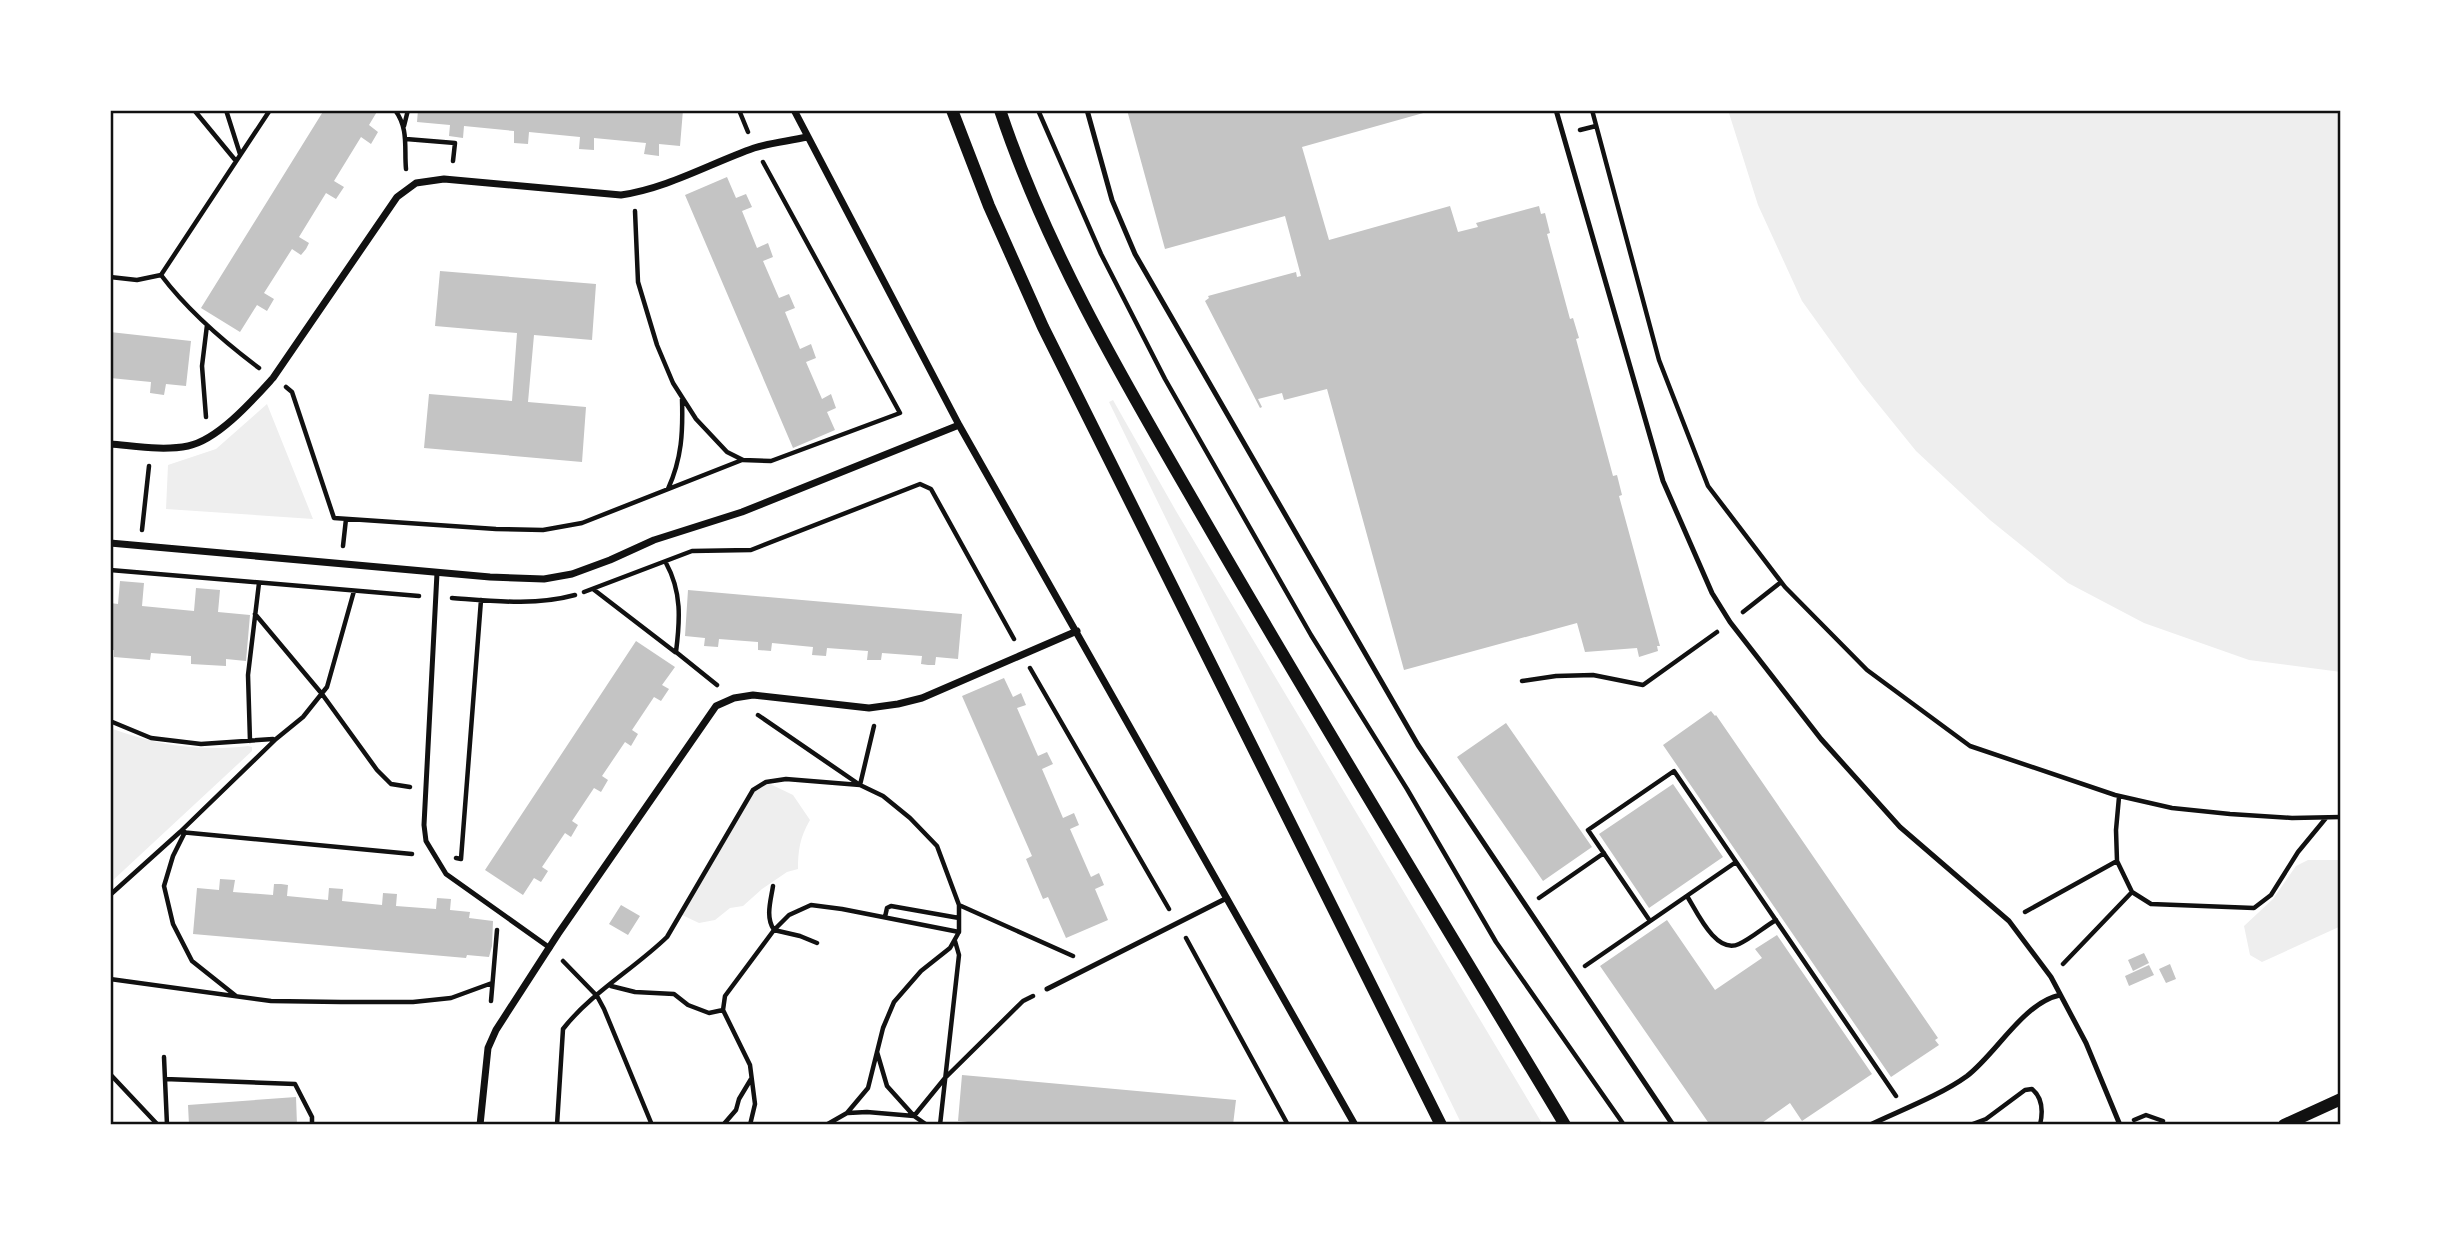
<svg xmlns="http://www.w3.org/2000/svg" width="2451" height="1235" font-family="'Exo 2',sans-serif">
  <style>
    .green { fill: #eee }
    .building { fill: #c4c4c4 }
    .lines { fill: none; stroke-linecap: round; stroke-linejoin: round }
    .path { stroke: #111; stroke-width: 4.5 }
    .service { stroke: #111; stroke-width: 5 }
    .minor { stroke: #111; stroke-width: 7 }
    .tertiary { stroke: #111; stroke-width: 12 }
    .neatline { fill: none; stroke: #111; stroke-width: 2.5 }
  </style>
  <rect width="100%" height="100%" fill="#fff"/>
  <path class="green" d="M 1728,110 L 2341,110 L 2341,672 L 2249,660 L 2144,623 L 2068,583 L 1990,520 L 1916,451 L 1861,383 L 1802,301 L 1758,205 Z
    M 1113,400 L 1176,511 L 1543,1125 L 1462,1125 L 1109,402 Z
    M 267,404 L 313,519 L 166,509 L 168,465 L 216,449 Z
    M 110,728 C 155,745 200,752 248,746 L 252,747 L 252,751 L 110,883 Z
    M 766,782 L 793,795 L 810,820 C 800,837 798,850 798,869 L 787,872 L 762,889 L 743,906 L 730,908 L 715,920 L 699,923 L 680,914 L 753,790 Z
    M 2308,860 L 2341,860 L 2341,926 L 2262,962 L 2250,955 L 2244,926 L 2273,899 L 2296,866 Z"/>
  <path class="building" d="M 324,110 L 378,110 L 369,125 L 378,132 L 371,144 L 361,137 L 334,181 L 344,187 L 336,199 L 326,193 L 299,237 L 309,243 L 306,249 L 301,255 L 292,249 L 264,293 L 274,299 L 267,311 L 257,305 L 240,332 L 201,308 Z
    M 418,110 L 683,110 L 680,146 L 659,144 L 659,156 L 644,154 L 646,143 L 594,138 L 594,150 L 579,149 L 580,137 L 529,132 L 528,144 L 514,143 L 514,131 L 464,126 L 463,138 L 449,136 L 450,125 L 417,122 Z
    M 1127,110 L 1434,110 L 1302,147 L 1329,240 L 1450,206 L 1458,232 L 1478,227 L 1476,223 L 1539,206 L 1541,214 L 1545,213 L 1550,233 L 1547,234 L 1570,319 L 1573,318 L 1579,338 L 1576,339 L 1613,476 L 1617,475 L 1622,495 L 1619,496 L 1660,646 L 1657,646 L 1658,651 L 1639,657 L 1637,648 L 1585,652 L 1577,623 L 1404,670 L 1327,389 L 1284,400 L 1282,393 L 1258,399 L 1262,407 L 1260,408 L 1205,301 L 1209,298 L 1208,296 L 1296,272 L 1297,277 L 1301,276 L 1285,216 L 1165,249 Z
    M 727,177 L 736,198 L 746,194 L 752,207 L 742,211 L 757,248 L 768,243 L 773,257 L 763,261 L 779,298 L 789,294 L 795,308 L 785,312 L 800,349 L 811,344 L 816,358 L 806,362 L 822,399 L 831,394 L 836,408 L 827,412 L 835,430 L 793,448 L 685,195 Z
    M 440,271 L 596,284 L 592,340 L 534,335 L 528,402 L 586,407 L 582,462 L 424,448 L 429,394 L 512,401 L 517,333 L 435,326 Z
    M 110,332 L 191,341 L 186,386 L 166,384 L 164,395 L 150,393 L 151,382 L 110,378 Z
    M 120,581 L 144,583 L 142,606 L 194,611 L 196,588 L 220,590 L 218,612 L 250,615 L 246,661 L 226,659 L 226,666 L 191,664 L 191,656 L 151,653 L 150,660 L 114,657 L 114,650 L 110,650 L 110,603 L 118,604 Z
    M 688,590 L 962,614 L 958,659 L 936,657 L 935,665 L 928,665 L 921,664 L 922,656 L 882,653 L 881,660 L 867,660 L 868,651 L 827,648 L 826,656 L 812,655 L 813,647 L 772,643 L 771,651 L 758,650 L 758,642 L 719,639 L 718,647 L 704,646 L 705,638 L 685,636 Z
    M 636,641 L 675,667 L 662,685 L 669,689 L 661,701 L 654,697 L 632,730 L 638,734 L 631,746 L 625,742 L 602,776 L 608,780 L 601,792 L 594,788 L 572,821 L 578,825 L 571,837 L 565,833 L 542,867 L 548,871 L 541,882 L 534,878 L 523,895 L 485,870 Z
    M 1004,678 L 1013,697 L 1021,693 L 1026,705 L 1017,708 L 1038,756 L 1047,752 L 1053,764 L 1042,769 L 1063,818 L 1074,813 L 1079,825 L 1070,829 L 1091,877 L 1099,873 L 1104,885 L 1095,889 L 1108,920 L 1066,938 L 1048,897 L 1043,899 L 1026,859 L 1032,856 L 962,696 Z
    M 1711,711 L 1715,716 L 1716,715 L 1938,1038 L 1935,1040 L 1939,1045 L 1891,1077 L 1663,745 Z
    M 1506,723 L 1592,847 L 1543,881 L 1457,757 Z
    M 1673,784 L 1723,857 L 1649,908 L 1599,834 Z
    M 220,879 L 235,880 L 233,892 L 273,895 L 274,884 L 281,884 L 288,885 L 287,896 L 328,900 L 329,888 L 343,889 L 342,901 L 382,905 L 383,893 L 397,894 L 396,906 L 436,909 L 437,898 L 451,899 L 450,910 L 470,912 L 469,918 L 493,921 L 492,946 L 489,957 L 467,955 L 466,958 L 193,934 L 197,888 L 219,890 Z
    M 621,905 L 640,916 L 628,935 L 609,924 Z
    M 1667,920 L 1715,990 L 1762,958 L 1755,949 L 1777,935 L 1872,1074 L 1802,1121 L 1790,1103 L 1759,1125 L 1710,1125 L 1600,966 Z
    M 2144,953 L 2149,963 L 2133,971 L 2128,960 Z
    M 2170,964 L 2176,979 L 2166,983 L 2159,969 Z
    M 2149,965 L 2154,975 L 2129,986 L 2125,976 Z
    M 962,1075 L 1236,1100 L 1233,1125 L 978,1125 L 978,1123 L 958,1121 Z
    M 296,1097 L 297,1125 L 189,1125 L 188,1105 Z"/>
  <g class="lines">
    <path class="path" d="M 194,110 L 236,161
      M 226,110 L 240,154
      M 395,110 C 409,129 404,148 406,169
      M 739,110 L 748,132
      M 1038,110 L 1101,254 L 1165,379 L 1311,635 L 1407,789 L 1496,942 L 1624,1125
      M 1592,110 L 1659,360 L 1708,486 L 1785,587 L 1867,670 L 1970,746 L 2115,795 L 2172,808 L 2230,814 L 2292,818 L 2341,817
      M 404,126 L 408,110
      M 1580,130 L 1596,126
      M 406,139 L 455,143 L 453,161
      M 635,211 L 638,282 L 657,345 L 673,383 L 696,419 L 727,452 L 743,460 L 771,461 L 900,413 L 763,162
      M 161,275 C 188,311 223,341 259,368
      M 110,277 L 137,280 L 161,275 L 270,110
      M 286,387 L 292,392 L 334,518 L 496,529 L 543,530 L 582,523 L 742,460
      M 206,417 L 202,366 L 207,325
      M 668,489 C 682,458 683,432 682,399
      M 142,530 L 149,466
      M 343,546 L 346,519
      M 666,563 C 682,592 680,620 676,652 L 717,685
      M 110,570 L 419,596
      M 593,589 L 675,652
      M 584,592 L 692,551 L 751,550 L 920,484 L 931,489 L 1014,639
      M 452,598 C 493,601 535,606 575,595
      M 1743,612 L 1781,582
      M 255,614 L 322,694 L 377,770 L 391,784 L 410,787
      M 1030,668 L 1169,909
      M 1522,681 L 1556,676 L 1593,675 L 1643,685 L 1717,632
      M 758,715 L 860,785 L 874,726
      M 110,721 L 151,738 L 201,744 L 273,739
      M 250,741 L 248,675 L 259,583
      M 2119,797 L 2116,830 L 2117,861 L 2132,892 L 2151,904 L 2254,908 L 2271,895 L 2298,852 L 2326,818
      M 180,832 L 412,854
      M 185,832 L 173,856 L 164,886 L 173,924 L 192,961 L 236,996
      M 456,858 L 461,859 L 481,600
      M 773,886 C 771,900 765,917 774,930 L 800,936 L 817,943
      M 110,895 L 180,832 L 276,739 L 303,717 L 327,687 L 354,591
      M 1687,896 C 1697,912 1716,955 1739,944 C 1752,938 1764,927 1776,920
      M 1539,898 L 1604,853
      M 959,905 L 1073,956
      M 2025,912 L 2117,861
      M 885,917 L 887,908 L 891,906 L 959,918
      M 1650,921 L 1588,830 L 1674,771 L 1896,1096
      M 1186,938 L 1288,1125
      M 563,961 L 597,996 L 604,1009 L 652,1125
      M 2063,964 L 2132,892
      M 1585,966 L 1736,862
      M 110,979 L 271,1001 L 341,1002 L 413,1002 L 451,998 L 492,983
      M 611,986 L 635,992 L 674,994 L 688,1005 L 709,1013 L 723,1010
      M 491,1001 L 497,930
      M 877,1052 L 887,1086 L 914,1116 L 927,1125
      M 164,1057 L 167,1125
      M 110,1074 L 158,1125
      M 165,1079 L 295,1084 L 312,1117 L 312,1125
      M 848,1113 L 867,1112 L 914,1116 L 945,1078 L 1023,1001 L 1033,996
      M 2134,1120 L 2146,1115 L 2163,1121
      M 557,1125 L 563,1029 C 591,993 634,969 667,937 L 753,790 L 766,782 L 786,779 L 860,785 L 883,796 L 910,818 L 937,846 L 959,905 L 959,932 L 950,948 L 921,971 L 894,1002 L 883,1028 L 868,1088 L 847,1113 L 826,1125
      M 723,1125 L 736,1110 L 739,1099 L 751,1079
      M 750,1125 L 755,1104 L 750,1065 L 723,1010 L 725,996 L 774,930 L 789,915 L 811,905 L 842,909 L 959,932
      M 940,1125 L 959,955 L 955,941
      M 1970,1125 L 1986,1119 L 2025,1090 L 2032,1089 C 2043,1098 2043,1112 2040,1125"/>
    <path class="service" d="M 1087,110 L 1112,200 L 1135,254 L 1418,745 L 1673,1125
      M 1556,110 L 1663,481 L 1712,593 L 1730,622 L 1821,739 L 1900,827 L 2009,921 L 2051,977 L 2086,1043 L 2120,1125
      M 437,573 L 424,825 L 426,841 L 446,874 L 550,948
      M 1047,989 L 1227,898
      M 1870,1125 C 1899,1111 1941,1095 1967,1076 C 1997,1053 2023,1003 2060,995"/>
    <path class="minor" d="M 794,110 L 959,425 L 1355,1125
      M 110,444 C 135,446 163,451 188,446 C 218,440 253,400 273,378 L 397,197 L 416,183 L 444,179 L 621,195 C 668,188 709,164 754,148 C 770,143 789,141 807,137
      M 110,543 L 490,577 L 544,579 L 572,574 L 610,560 L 654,540 L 742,512 L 959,425
      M 480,1125 L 488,1048 L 496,1030 L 558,934 L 716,706 L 734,698 L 753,695 L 869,708 L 898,704 L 922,698 L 1077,631"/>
    <path class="tertiary" d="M 952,110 L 989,206 L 1043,327 L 1441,1125
      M 1000,110 C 1050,260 1133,396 1212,533 C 1327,732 1447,928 1565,1125
      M 2284,1125 L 2341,1099"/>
  </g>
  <rect width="2451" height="1235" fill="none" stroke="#ffffff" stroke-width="224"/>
  <rect x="112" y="112" width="2227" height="1011" class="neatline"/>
</svg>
